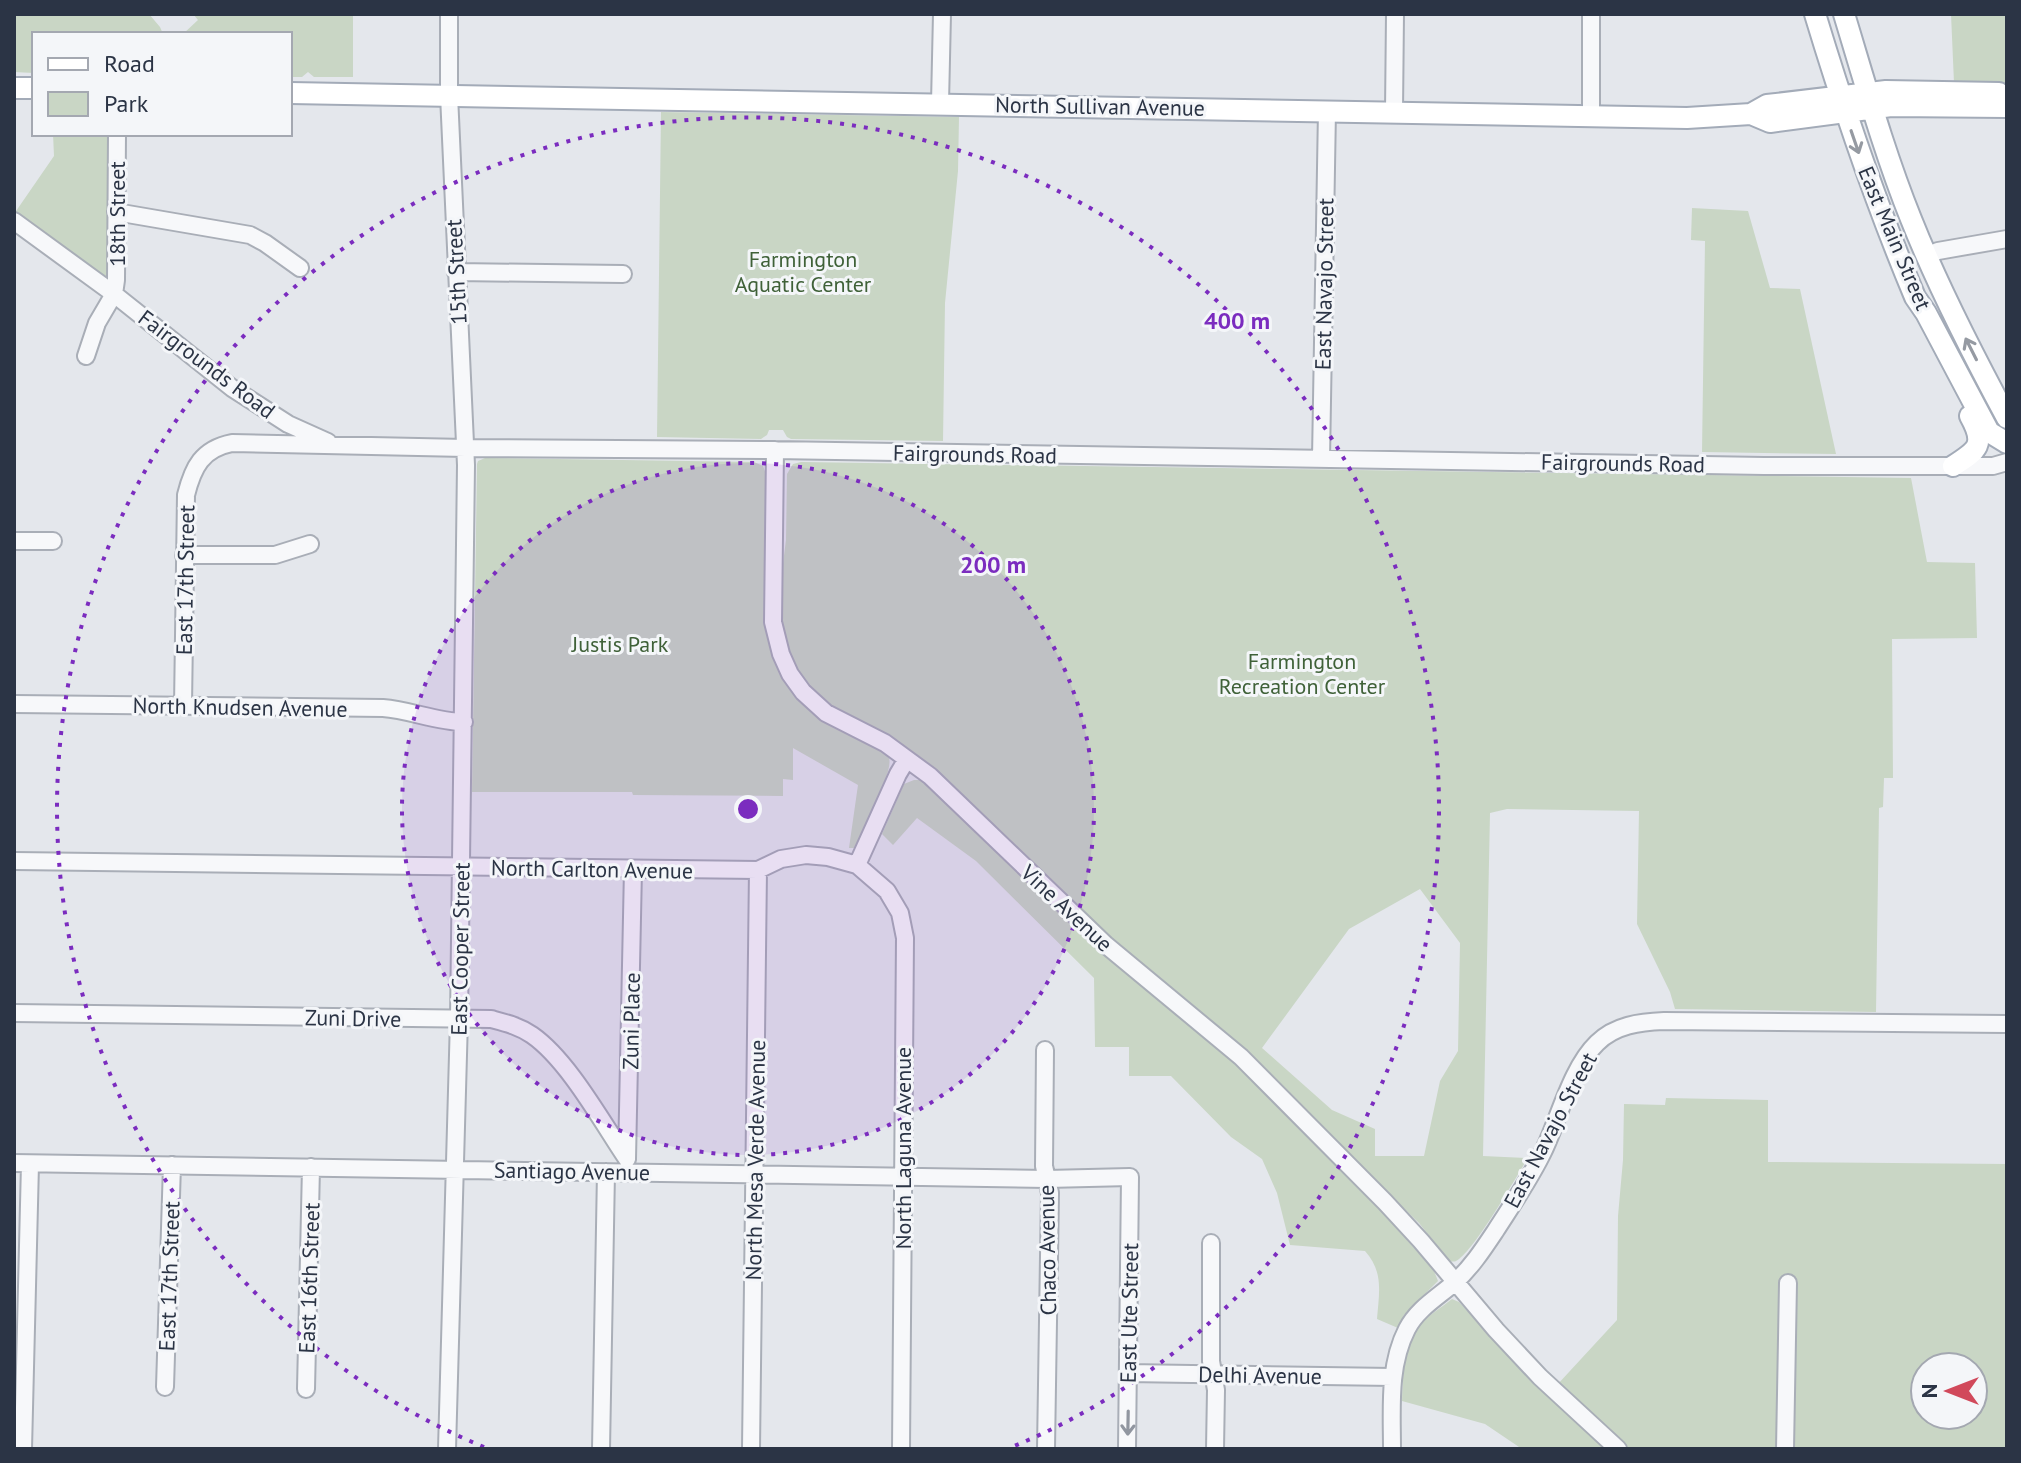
<svg xmlns="http://www.w3.org/2000/svg" width="2021" height="1463" font-family="'PT Sans',sans-serif">
  <style>
    .green { fill: #c9d6c5; fill-rule: evenodd }
    .lines { fill: none; stroke-linecap: round; stroke-linejoin: round }
    .minor-casing { stroke: #a9aeb7; stroke-width: 20 }
    .major-casing { stroke: #a3abb8; stroke-width: 24 }
    .minor { stroke: #f7f8fa; stroke-width: 16 }
    .major { stroke: #fff; stroke-width: 20 }
    .oneway { stroke: #959aa2 }
    .oneway2 { stroke: #9196a0 }
    .ring { fill: none; stroke: #7b2cbf; stroke-width: 4; stroke-dasharray: 4 8 }
    .labels { text-anchor: middle; stroke-width: 6; stroke-linejoin: round; paint-order: stroke }
    .street-label { font-size: 22px; fill: #2b3445; stroke: #f4f6f9 }
    .park-label { font-size: 22px; fill: #3f6138; stroke: #f4f6f9 }
    .centre { fill: #7b2cbf; stroke: #f4f6f9; stroke-width: 4 }
    .ring-label { font-size: 24px; text-anchor: middle; font-weight: bold; fill: #7b2cbf; stroke: #f4f6f9; stroke-width: 6; stroke-linejoin: round; paint-order: stroke }
  </style>
  <rect width="100%" height="100%" fill="#e4e7ec"/>
  <path class="green" d="M 14,14 L 149,14 L 160,27 L 163,34 L 34,34 L 34,73 L 14,72 Z
    M 193,14 L 353,14 L 353,77 L 314,77 L 308,72 L 302,77 L 290,77 L 290,34 L 183,34 L 198,20 Z
    M 1951,14 L 2007,14 L 2007,84 L 1954,83 Z
    M 661,112 L 959,117 L 958,171 L 945,303 L 943,441 L 791,439 L 787,437 L 783,430 L 769,430 L 767,435 L 761,439 L 657,437 Z
    M 53,134 L 109,134 L 108,274 L 105,278 L 14,214 L 54,156 Z
    M 1692,208 L 1748,211 L 1770,288 L 1800,289 L 1836,454 L 1702,452 L 1705,241 L 1691,240 Z
    M 485,458 L 754,462 L 763,466 L 766,474 C 766,503 766,531 766,560 C 766,612 762,643 792,688 C 801,702 813,714 827,722 C 839,730 885,746 889,758 C 894,772 862,832 855,848 L 849,848 L 858,785 L 793,748 L 793,780 L 783,779 L 783,796 L 633,795 L 632,792 L 472,792 L 477,464 L 478,461 Z
    M 801,462 L 1911,478 L 1927,562 L 1975,563 L 1977,638 L 1892,639 L 1893,778 L 1884,778 L 1883,807 L 1879,808 L 1876,1012 L 1675,1009 L 1670,992 L 1637,924 L 1639,811 L 1507,809 L 1490,813 L 1483,1156 L 1528,1158 C 1516,1177 1473,1253 1456,1261 C 1455,1262 1452,1261 1450,1262 L 1419,1223 L 1379,1185 L 1129,957 L 921,761 L 839,712 L 811,690 L 791,661 L 780,623 L 780,587 L 786,540 L 787,474 L 793,464 ZM 1420,889 L 1460,943 L 1458,1051 L 1440,1081 L 1424,1156 L 1375,1156 L 1375,1129 L 1332,1110 L 1262,1048 L 1349,929 Z
    M 914,780 L 923,780 L 1237,1063 L 1379,1207 L 1434,1271 L 1438,1281 L 1404,1315 L 1398,1328 L 1377,1319 C 1379,1293 1384,1272 1365,1251 L 1290,1245 L 1277,1193 L 1262,1159 L 1231,1137 L 1171,1076 L 1129,1076 L 1129,1047 L 1095,1047 L 1094,978 L 976,861 L 917,818 L 893,845 L 882,834 L 904,784 Z
    M 1666,1098 L 1768,1100 L 1768,1162 L 2007,1164 L 2007,1449 L 1627,1449 L 1557,1385 L 1617,1320 L 1618,1216 L 1623,1160 L 1624,1104 L 1665,1105 ZM 1925,1367 L 1973,1367 L 1973,1415 L 1925,1415 Z
    M 1452,1299 L 1459,1302 L 1514,1361 L 1608,1449 L 1522,1449 L 1485,1424 L 1402,1401 C 1403,1376 1403,1349 1418,1328 C 1426,1316 1441,1308 1452,1299 Z"/>
  <g class="lines">
    <defs>
      <path id="minor" d="M 940,103 L 942,14
        M 1394,111 L 1395,14
        M 1591,116 L 1591,14
        M 116,212 L 250,235 L 265,243 L 300,268
        M 14,221 L 114,294 L 232,388 L 288,424 L 328,442
        M 1926,256 L 1938,251 L 2007,239
        M 456,272 L 623,274
        M 86,356 L 97,323 L 114,294 L 116,280 L 117,134
        M 775,450 L 773,622 L 781,654 L 790,674 L 803,692 L 826,713 L 885,743 L 930,776 L 1106,945 L 1241,1057 L 1385,1202 L 1421,1241 L 1496,1330 L 1540,1377 L 1618,1449
        M 1321,459 L 1327,110
        M 14,541 L 53,541
        M 184,555 L 275,555 L 310,544
        M 14,704 L 383,708 C 410,710 437,722 464,722
        M 183,706 L 186,495 C 193,467 202,449 232,443 L 465,448 L 775,450 L 1764,466 L 1993,466 L 2007,462
        M 14,861 L 758,870 L 781,859 L 806,855 L 828,857 L 857,865 L 887,891 L 900,913 L 905,938 L 901,1449
        M 857,865 L 898,774 L 907,759
        M 14,1013 L 491,1019 C 506,1023 519,1026 532,1035 C 568,1060 602,1122 627,1159
        M 1045,1050 L 1044,1166 L 1050,1193 L 1046,1449
        M 627,1159 L 633,869
        M 14,1163 L 1047,1179 L 1130,1177 L 1127,1449
        M 1211,1243 L 1211,1361 L 1216,1390 L 1215,1449
        M 1128,1373 L 1393,1377
        M 165,1387 L 172,1165
        M 306,1389 L 311,1167
        M 23,1449 L 30,1164
        M 447,1449 L 459,1019 L 466,465 L 449,95 L 449,14
        M 601,1449 L 606,1172
        M 751,1449 L 758,870
        M 1392,1449 C 1392,1409 1388,1366 1407,1329 C 1417,1309 1438,1297 1454,1283 C 1471,1268 1484,1248 1496,1230 C 1512,1205 1530,1179 1543,1152 C 1559,1119 1571,1068 1597,1043 C 1615,1025 1640,1022 1664,1021 L 2007,1024
        M 1785,1449 L 1788,1283"/>
      <path id="major" d="M 1815,14 C 1844,110 1876,204 1915,297 L 1926,313 L 1989,432 L 2007,443
        M 1844,14 C 1865,83 1884,152 1911,219 C 1938,287 1972,353 2007,418
        M 14,88 L 34,88
        M 290,93 L 1687,118 L 1751,114 L 1770,122 L 1891,106 L 2007,107
        M 1751,114 L 1767,105 L 1886,91 L 1999,93
        M 1953,466 C 1978,450 1986,445 1970,416"/>
    </defs>
    <use href="#minor" class="minor-casing"/>
    <use href="#major" class="major-casing"/>
    <use href="#minor" class="minor"/>
    <use href="#major" class="major"/>
  </g>
  <defs><path id="oneway-shaft" d="M-6 0H5M1.5-3L5.5 0L1.5 3" fill="none" stroke-width="1.6" stroke-linecap="round" stroke-linejoin="round" transform="scale(2)"/></defs>
  <g class="oneway">
    <use href="#oneway-shaft" transform="translate(1855 142) rotate(71)"/>
    <use href="#oneway-shaft" transform="translate(1971 349) rotate(-117)"/>
  </g>
  <use class="oneway2" href="#oneway-shaft" transform="translate(1128 1423) rotate(91)"/>
  <circle cx="748" cy="809" r="346" fill="#7b2cbf" fill-opacity=".12"/>
  <g class="ring">
    <circle cx="748" cy="809" r="346"/>
    <path d="M484 1447A691 691 0 1 1 1012 1447"/>
  </g>
  <g class="labels">
    <g class="street-label">
      <text transform="translate(1100 106) rotate(1)" y="8">North Sullivan Avenue</text>
      <text transform="translate(117 214) rotate(-90)" y="8">18th Street</text>
      <text transform="translate(1895 238) rotate(67)" y="8">East Main Street</text>
      <text transform="translate(456 272) rotate(-93)" y="8">15th Street</text>
      <text transform="translate(1324 284) rotate(-89)" y="8">East Navajo Street</text>
      <text transform="translate(207 364) rotate(37)" y="8">Fairgrounds Road</text>
      <text transform="translate(975 454) rotate(1)" y="8">Fairgrounds Road</text>
      <text transform="translate(1623 463) rotate(1)" y="8">Fairgrounds Road</text>
      <text transform="translate(185 580) rotate(-89)" y="8">East 17th Street</text>
      <text transform="translate(240 707) rotate(1)" y="8">North Knudsen Avenue</text>
      <text transform="translate(592 869) rotate(1)" y="8">North Carlton Avenue</text>
      <text transform="translate(1067 908) rotate(43)" y="8">Vine Avenue</text>
      <text transform="translate(460 949) rotate(-89)" y="8">East Cooper Street</text>
      <text transform="translate(353 1018) rotate(1)" y="8">Zuni Drive</text>
      <text transform="translate(631 1021) rotate(-89)" y="8">Zuni Place</text>
      <text transform="translate(1550 1130) rotate(-62)" y="8">East Navajo Street</text>
      <text transform="translate(903 1148) rotate(-90)" y="8">North Laguna Avenue</text>
      <text transform="translate(755 1160) rotate(-89)" y="8">North Mesa Verde Avenue</text>
      <text transform="translate(572 1171) rotate(1)" y="8">Santiago Avenue</text>
      <text transform="translate(1047 1250) rotate(-91)" y="8">Chaco Avenue</text>
      <text transform="translate(169 1276) rotate(-88)" y="8">East 17th Street</text>
      <text transform="translate(309 1278) rotate(-88)" y="8">East 16th Street</text>
      <text transform="translate(1129 1313) rotate(-89)" y="8">East Ute Street</text>
      <text transform="translate(1260 1375) rotate(1)" y="8">Delhi Avenue</text>
    </g>
    <g class="park-label">
      <text x="803" y="267">Farmington<tspan x="803" dy="25">Aquatic Center</tspan></text>
      <text x="620" y="652">Justis Park</text>
      <text x="1302" y="669">Farmington<tspan x="1302" dy="25">Recreation Center</tspan></text>
    </g>
  </g>
  <circle cx="748" cy="809" r="12" class="centre"/>
  <g class="ring-label">
    <text x="1237" y="329">400 m</text>
    <text x="993" y="573">200 m</text>
  </g>
  <rect width="2021" height="1463" fill="none" stroke="#2b3445" stroke-width="32"/>
  <rect x="32" y="32" width="260" height="104" fill="#f4f6f9" stroke="#a4a8b1" stroke-width="2"/>
  <rect x="48" y="58" width="40" height="12" fill="#ffffff" stroke="#a4a8b1" stroke-width="2"/>
  <text x="104" y="72" font-size="24" fill="#2b3445">Road</text>
  <rect x="48" y="92" width="40" height="24" fill="#c9d6c5" stroke="#a4a8b1" stroke-width="2"/>
  <text x="104" y="112" font-size="24" fill="#2b3445">Park</text>
  <g transform="translate(1949 1391) rotate(270)"><circle r="38" fill="#f4f6f9" stroke="#a4a8b1" stroke-width="2"/>
  <path d="M0-6L14 30L0 20L-14 30Z" fill="#d1495b"/>
  <text y="-12" font-size="22" font-weight="bold" text-anchor="middle" fill="#2b3445">N</text>
  </g>
</svg>
